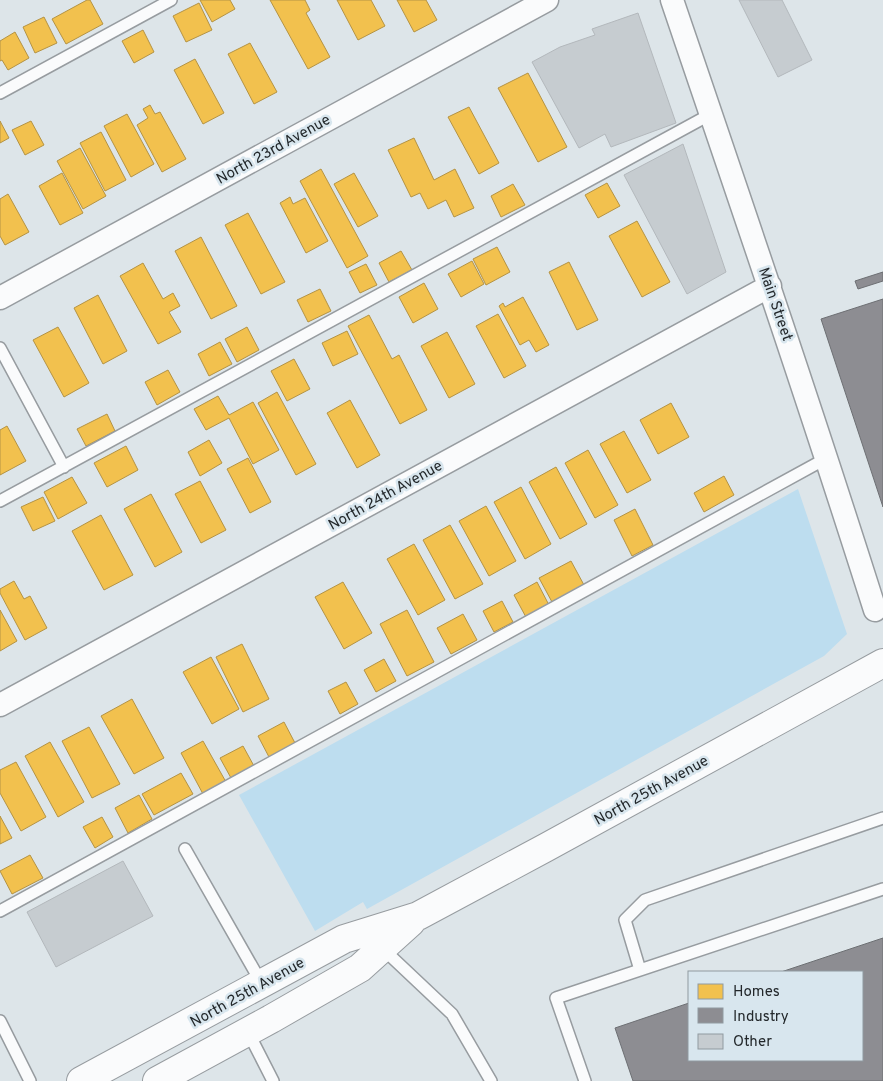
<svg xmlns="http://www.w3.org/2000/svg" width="883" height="1081" font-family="Overpass,sans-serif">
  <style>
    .green { fill: #bdddef }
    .homes { fill: #f2c14e; stroke: #b49344 }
    .industry { fill: #8d8d92; stroke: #6d6f73 }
    .building { fill: #c6ccd0; stroke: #b3b8bc }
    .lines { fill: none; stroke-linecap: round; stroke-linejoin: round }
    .lane-casing { stroke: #979ca0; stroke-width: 14 }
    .street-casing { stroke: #979ca0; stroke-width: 25 }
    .secondary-casing { stroke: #979ca0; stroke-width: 30 }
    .lane { stroke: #fafbfc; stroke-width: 11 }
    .street { stroke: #fafbfc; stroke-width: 22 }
    .secondary { stroke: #fafbfc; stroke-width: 28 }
    .labels { text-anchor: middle; stroke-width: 5; stroke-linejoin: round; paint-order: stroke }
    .street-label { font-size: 15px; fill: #23282b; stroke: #d8e6ee }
  </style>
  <rect width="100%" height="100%" fill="#dde5e9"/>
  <path class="green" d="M 798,489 L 847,634 L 824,656 L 367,909 L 363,902 L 315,931 L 239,795 Z"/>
  <path class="homes" d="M 87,0 L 90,0 L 103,24 L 66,44 L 52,19 Z
    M 200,0 L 230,0 L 235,9 L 212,22 Z
    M 270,0 L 305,0 L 310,10 L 306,13 L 330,57 L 308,69 Z
    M 337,0 L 371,0 L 385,26 L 358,40 Z
    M 397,0 L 426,0 L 437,20 L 414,32 Z
    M 199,3 L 212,30 L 186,42 L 173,16 Z
    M 44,17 L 57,43 L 35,53 L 23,27 Z
    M 143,30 L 154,52 L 134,63 L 122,41 Z
    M 15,32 L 29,58 L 8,70 L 2,60 L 0,61 L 0,41 Z
    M 250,43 L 277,92 L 254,104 L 228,54 Z
    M 195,59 L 224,113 L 203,124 L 174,70 Z
    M 528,73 L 567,147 L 538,162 L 498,88 Z
    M 150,105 L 155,114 L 160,112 L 186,159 L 162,172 L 137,125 L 148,118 L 143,109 Z
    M 469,107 L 499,163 L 479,174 L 448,117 Z
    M 127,114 L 154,164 L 131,177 L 104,126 Z
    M 0,121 L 9,138 L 0,143 Z
    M 31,121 L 44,145 L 25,155 L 12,130 Z
    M 101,132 L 126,180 L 105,191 L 80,143 Z
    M 414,138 L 434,180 L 455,169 L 474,208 L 454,217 L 446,200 L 428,209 L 420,193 L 411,197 L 388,150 Z
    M 80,148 L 106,196 L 83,209 L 57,161 Z
    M 321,169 L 368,256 L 347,268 L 300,181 Z
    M 62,173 L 83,213 L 60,225 L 39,186 Z
    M 354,173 L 378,216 L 358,227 L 334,184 Z
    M 607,183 L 620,206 L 598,218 L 585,195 Z
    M 513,184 L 525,205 L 501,217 L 491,196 Z
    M 8,194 L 29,232 L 5,245 L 0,236 L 0,199 Z
    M 290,197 L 293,204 L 305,198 L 328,241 L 306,253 L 280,203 Z
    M 248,213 L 285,282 L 261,294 L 225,225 Z
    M 637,221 L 670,282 L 642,297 L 609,236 Z
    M 201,237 L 237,306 L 211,319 L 175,251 Z
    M 497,247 L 510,272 L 486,285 L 473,259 Z
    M 401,251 L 412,270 L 389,282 L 379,263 Z
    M 472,261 L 484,284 L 461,297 L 448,274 Z
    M 569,262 L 598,320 L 577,330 L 549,272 Z
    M 143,263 L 163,299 L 173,293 L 180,306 L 169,312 L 181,332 L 158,344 L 120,276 Z
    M 366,264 L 377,285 L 360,293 L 349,272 Z
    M 424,283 L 438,309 L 413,323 L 399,297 Z
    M 320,289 L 331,311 L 308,322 L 297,300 Z
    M 98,295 L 127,351 L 103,364 L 74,308 Z
    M 523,297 L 549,345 L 536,352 L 529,340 L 520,345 L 499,306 L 503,303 L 505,307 Z
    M 498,314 L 526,366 L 504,378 L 476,326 Z
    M 369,315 L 392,359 L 399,355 L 427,410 L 400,424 L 348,326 Z
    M 58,327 L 89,383 L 64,397 L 33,340 Z
    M 247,327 L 259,350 L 237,362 L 225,339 Z
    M 347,331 L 358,354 L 333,366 L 322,343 Z
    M 447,332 L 475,384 L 449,398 L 421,346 Z
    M 220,342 L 232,364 L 209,376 L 198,354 Z
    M 294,359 L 310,389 L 287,401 L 271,371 Z
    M 168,370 L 180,392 L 157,405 L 145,382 Z
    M 277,392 L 316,464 L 296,475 L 258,403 Z
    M 218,396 L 229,415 L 253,402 L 279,450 L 253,464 L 229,418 L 206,430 L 194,409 Z
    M 350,400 L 380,455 L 357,468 L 327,413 Z
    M 671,403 L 689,437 L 658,454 L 640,420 Z
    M 107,414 L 115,431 L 86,446 L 77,429 Z
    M 7,426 L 26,461 L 0,475 L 0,430 Z
    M 624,431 L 651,480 L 627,493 L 600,444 Z
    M 209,440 L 222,463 L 200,476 L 188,452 Z
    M 126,446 L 138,470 L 107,487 L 94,463 Z
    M 588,450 L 618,505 L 595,518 L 565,463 Z
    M 248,458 L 271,502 L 250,513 L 227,469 Z
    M 556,467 L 587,524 L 560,539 L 529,482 Z
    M 724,476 L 734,495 L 704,512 L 694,493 Z
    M 72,477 L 87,503 L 58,519 L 44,492 Z
    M 200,481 L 226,530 L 201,543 L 175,494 Z
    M 521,487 L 551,544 L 525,559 L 494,502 Z
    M 151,494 L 182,552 L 155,567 L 124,509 Z
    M 43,497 L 55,521 L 33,531 L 21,507 Z
    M 486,506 L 516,561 L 489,576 L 459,521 Z
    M 635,509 L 653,545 L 632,556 L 614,520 Z
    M 101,515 L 133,575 L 104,590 L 72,531 Z
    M 450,525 L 483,584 L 455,599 L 423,540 Z
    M 414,544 L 445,600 L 418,615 L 387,559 Z
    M 571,561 L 584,585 L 552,602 L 539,578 Z
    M 14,581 L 24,599 L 30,596 L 47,628 L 25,640 L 0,593 L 0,589 Z
    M 343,582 L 372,633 L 344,649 L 315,597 Z
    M 537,582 L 550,607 L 527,619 L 514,595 Z
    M 502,601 L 513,622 L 494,632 L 483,611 Z
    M 0,610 L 17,641 L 0,651 Z
    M 407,610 L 434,662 L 407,676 L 380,624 Z
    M 463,614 L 477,640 L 451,654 L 437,628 Z
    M 242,644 L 269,699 L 243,712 L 216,657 Z
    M 211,657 L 239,709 L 212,724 L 183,672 Z
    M 384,659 L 396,681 L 376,692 L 364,670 Z
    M 346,682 L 358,704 L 340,714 L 328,691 Z
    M 132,699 L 164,758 L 134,774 L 101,716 Z
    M 284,722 L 295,743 L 269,757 L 258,736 Z
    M 89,727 L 120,784 L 92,798 L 62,741 Z
    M 203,741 L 226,782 L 203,794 L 181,753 Z
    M 50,742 L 84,802 L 58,817 L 25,756 Z
    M 243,746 L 254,766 L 231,778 L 220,758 Z
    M 16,762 L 46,817 L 21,831 L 0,793 L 0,770 Z
    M 181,773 L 193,794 L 154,815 L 142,794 Z
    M 139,795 L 152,819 L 128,833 L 115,808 Z
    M 0,816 L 12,838 L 0,844 Z
    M 102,817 L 113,837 L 95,848 L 83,827 Z
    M 30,855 L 43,878 L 12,894 L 0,871 Z"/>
  <path class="industry" d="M 883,272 L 883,281 L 858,289 L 855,281 Z
    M 883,299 L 883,507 L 821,319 Z
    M 883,938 L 883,1081 L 633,1081 L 615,1028 L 689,1003 L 689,1060 L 862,1060 L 862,972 L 781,972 Z"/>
  <path class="building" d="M 739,0 L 782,0 L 812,60 L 778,77 Z
    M 638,13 L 676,123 L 611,147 L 605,134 L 579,148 L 532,62 L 560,47 L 595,35 L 592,29 Z
    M 683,144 L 726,272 L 687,294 L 624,175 Z
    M 123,861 L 153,916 L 56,967 L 27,912 Z"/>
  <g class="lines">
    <defs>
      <path id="lane" d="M 0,93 L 171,0
        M 0,348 L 64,467
        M 0,501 L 711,114
        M 185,849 L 262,984
        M 0,911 L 827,458
        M 382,948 L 452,1014 L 491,1081
        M 640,970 L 625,920 L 645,900 L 883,818
        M 0,1021 L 30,1081
        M 248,1032 L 273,1081
        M 585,1081 L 556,998 L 883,889"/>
      <path id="street" d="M 672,0 C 741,203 810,405 875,610
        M 0,298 L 547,0
        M 0,705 L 770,286"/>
      <path id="secondary" d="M 81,1081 L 344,939 L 418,916 L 545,848 L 883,663
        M 157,1081 L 271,1019 L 360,968 L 411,922"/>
    </defs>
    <use href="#lane" class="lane-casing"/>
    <use href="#street" class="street-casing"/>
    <use href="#secondary" class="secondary-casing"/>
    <use href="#lane" class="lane"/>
    <use href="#street" class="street"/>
    <use href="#secondary" class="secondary"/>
  </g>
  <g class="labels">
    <g class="street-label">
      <text transform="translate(273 149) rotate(-29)" y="5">North 23rd Avenue</text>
      <text transform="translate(776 304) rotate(71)" y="5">Main Street</text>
      <text transform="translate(385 495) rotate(-29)" y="5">North 24th Avenue</text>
      <text transform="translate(651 790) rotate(-29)" y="5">North 25th Avenue</text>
      <text transform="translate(247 992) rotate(-29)" y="5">North 25th Avenue</text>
    </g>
  </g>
  <rect x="688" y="971" width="175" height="90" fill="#d8e6ee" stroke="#909aa0"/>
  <rect x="698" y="984" width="25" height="15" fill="#f2c14e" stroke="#909aa0"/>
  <text x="733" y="996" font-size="15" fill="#23282b">Homes</text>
  <rect x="698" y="1008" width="25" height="15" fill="#8d8d92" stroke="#909aa0"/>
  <text x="733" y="1021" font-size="15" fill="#23282b">Industry</text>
  <rect x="698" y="1034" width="25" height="15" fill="#c6ccd0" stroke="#909aa0"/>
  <text x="733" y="1046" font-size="15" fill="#23282b">Other</text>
</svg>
